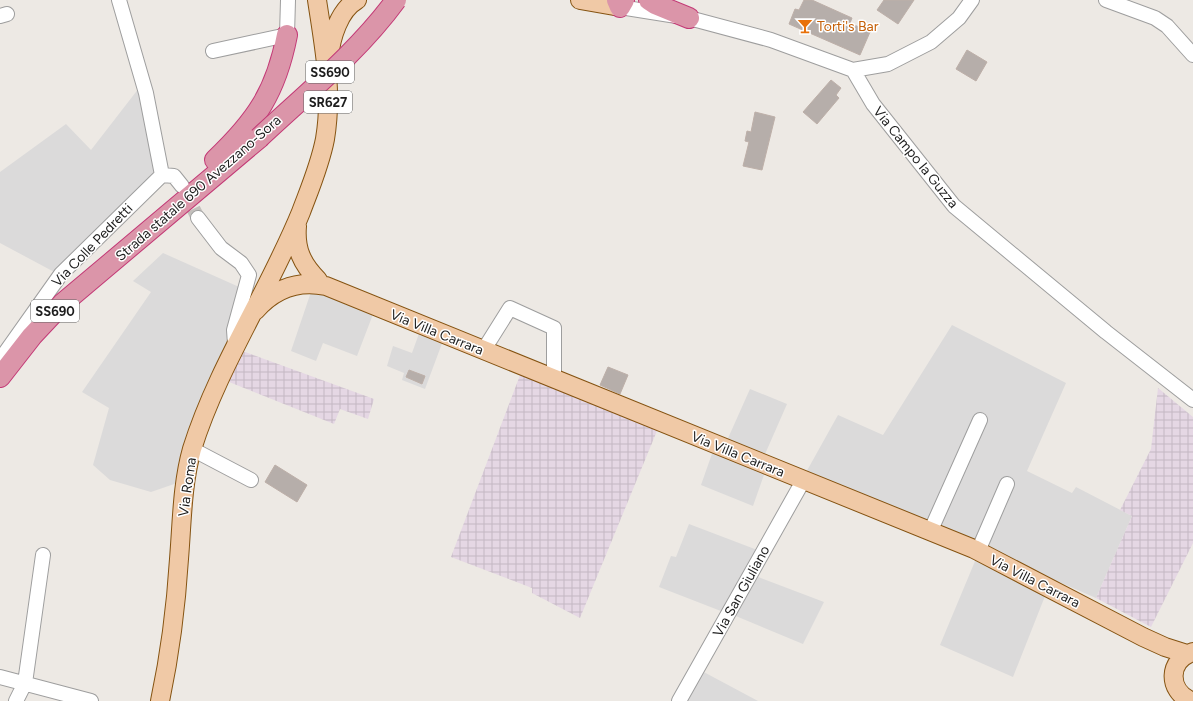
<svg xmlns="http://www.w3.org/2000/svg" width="1193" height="701" font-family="Figtree,sans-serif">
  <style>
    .residential { fill: #dbdada }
    .industrial { fill: url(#industrial-grid) }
    .building { fill: #b6aeaa; stroke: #bdafa8 }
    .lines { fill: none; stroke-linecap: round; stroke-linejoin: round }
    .minor-tunnel { stroke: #c3c0bc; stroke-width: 14; stroke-dasharray: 14 7; stroke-linecap: butt }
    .minor-casing { stroke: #9e9e9e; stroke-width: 16 }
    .major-casing { stroke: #855311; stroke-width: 20 }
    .highway-casing { stroke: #c33976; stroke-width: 22 }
    .minor { stroke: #fff; stroke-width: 14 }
    .major { stroke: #f0c9a6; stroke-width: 18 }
    .highway { stroke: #db95a9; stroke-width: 20 }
    .highway-bridge-casing { stroke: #c33976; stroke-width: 22; stroke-linecap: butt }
    .highway-bridge { stroke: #db95a9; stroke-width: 20 }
    .labels { text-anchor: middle; stroke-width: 3; stroke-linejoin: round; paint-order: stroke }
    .shield { fill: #fff; stroke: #616161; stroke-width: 1 }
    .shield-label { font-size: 13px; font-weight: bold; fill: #1d1d1d }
    .food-label { font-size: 14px; fill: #c56008; stroke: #fff; text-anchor: start }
    .street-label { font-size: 14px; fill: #1d1d1d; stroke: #fff }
  </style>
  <defs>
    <pattern id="industrial-grid" width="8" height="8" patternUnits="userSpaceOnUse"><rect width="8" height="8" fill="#e5d7e4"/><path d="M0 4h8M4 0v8" fill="none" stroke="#c4b8c3"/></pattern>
  </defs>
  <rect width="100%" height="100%" fill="#ede9e4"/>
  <path class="residential" d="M 139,88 L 156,166 L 155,174 L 58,274 L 0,243 L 0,172 L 66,124 L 91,150 Z
    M 163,253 L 257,295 L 180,482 L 151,492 L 110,480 L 93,465 L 109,408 L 82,392 L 151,292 L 133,281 Z
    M 313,286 L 375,309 L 357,356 L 323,343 L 316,361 L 291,351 Z
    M 952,325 L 1066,383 L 1027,471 L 1072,493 L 1076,487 L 1132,516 L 1096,598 L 979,547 L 804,476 L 838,415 L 883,435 Z
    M 421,328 L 444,338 L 425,389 L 402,380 L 404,373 L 387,366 L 393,346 L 412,353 Z
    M 750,389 L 787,404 L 762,461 L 725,445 Z
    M 714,448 L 766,469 L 753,506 L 701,485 Z
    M 689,524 L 760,551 L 726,613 L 659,587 L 671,556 L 676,557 Z
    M 978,554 L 1047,591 L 1013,677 L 940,645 Z
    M 753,575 L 824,602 L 803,644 L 731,614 Z
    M 700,670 L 758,701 L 682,701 Z"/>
  <path class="industrial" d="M 237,349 L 374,399 L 368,419 L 340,409 L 334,424 L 224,380 Z
    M 522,370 L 659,426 L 580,618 L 532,593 L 532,588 L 451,557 Z
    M 1158,388 L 1193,417 L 1193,543 L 1151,627 L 1096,598 L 1132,516 L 1120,510 L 1151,449 Z"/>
  <path class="building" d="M 804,0 L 812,0 L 852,18 L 850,23 L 870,32 L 860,55 L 789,24 L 795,9 L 799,10 Z
    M 884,0 L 914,0 L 898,24 L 877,10 Z
    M 967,50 L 987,62 L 976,81 L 956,69 Z
    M 831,80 L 841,88 L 836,95 L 839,98 L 817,124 L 803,112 Z
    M 755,112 L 775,117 L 762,170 L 743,166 L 749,142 L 745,141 L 747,131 L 751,132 Z
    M 608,367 L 628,375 L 620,394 L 600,385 Z
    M 409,370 L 425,376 L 422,384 L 406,377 Z
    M 275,465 L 307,485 L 297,502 L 265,482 Z"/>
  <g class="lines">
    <path class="minor-tunnel" d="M 184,190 L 198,218"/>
    <defs>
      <path id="minor" d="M 119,0 L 146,93 L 162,175 L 174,176 L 182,186
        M 972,0 L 959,18 L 931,42 L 888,64 L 853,70 L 873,104 L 954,206 L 1106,332 L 1193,400
        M 1106,0 L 1155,18 L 1167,26 L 1193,55
        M 620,7 L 689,18 L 771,40 L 853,70
        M 0,16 L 7,14
        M 213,51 L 287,35 L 288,0
        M 198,218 L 221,248 L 241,263 L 249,275 L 234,330 L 235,344
        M 483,351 L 510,308 L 554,328 L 554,379
        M 0,360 L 61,274 L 162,175
        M 192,449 L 251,480
        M 930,532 L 980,420
        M 978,551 L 1007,484
        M 0,677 L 91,701
        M 16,701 L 25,683 L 43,555
        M 679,701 L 803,481"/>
      <path id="major" d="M 580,0 L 620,7
        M 329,57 C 331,38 339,10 357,0
        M 297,226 C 295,249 302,264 318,280
        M 255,311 C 274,289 298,280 326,286 L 974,549 L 1143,637 L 1165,647 L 1187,654
        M 160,701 C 170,654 176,607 179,559 C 182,523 182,484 192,449 C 218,366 268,293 301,212 C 310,188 320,165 325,139 C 333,91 324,47 317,0
        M 1191,701 C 1167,690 1168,660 1193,652"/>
      <path id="highway" d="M 617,0 L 620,7 L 624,0
        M 649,0 L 655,4 L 689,18
        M 215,160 C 256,121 276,92 287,35
        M 0,377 L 32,336 L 62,304 L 259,138"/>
    </defs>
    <use href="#minor" class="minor-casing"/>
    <use href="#major" class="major-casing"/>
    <use href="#highway" class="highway-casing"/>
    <use href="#minor" class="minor"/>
    <use href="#major" class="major"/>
    <use href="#highway" class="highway"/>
    <defs>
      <path id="highway-bridge" d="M 259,138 C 306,94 358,52 396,0"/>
    </defs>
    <use href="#highway-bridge" class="highway-bridge-casing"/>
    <use href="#highway-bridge" class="highway-bridge"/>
  </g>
  <defs>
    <symbol id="bar-bare" viewBox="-9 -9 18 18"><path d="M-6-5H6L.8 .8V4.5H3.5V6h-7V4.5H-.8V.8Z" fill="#e8710a" stroke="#fff" stroke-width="2.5" paint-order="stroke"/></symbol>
  </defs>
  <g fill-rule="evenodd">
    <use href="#bar-bare" x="794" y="15" width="22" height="22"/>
  </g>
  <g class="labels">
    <g class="shield">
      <rect x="306" y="61" width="48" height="22" rx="3"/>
      <rect x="304" y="91" width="48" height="22" rx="3"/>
      <rect x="31" y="300" width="48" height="22" rx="3"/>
    </g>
    <g class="shield-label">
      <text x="330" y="77">SS690</text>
      <text x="328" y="107">SR627</text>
      <text x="55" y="316">SS690</text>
    </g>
    <g class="food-label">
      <text x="817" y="31">Torti's Bar</text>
    </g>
    <g class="street-label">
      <text transform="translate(916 157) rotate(51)" y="5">Via Campo la Guzza</text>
      <text transform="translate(198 188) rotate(-41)" y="5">Strada statale 690 Avezzano-Sora</text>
      <text transform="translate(92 245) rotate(-46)" y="5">Via Colle Pedretti</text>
      <text transform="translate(437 332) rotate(22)" y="5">Via Villa Carrara</text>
      <text transform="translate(738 454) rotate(22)" y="5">Via Villa Carrara</text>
      <text transform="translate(187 487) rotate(-82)" y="5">Via Roma</text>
      <text transform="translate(1035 581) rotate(27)" y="5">Via Villa Carrara</text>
      <text transform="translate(741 591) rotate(-61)" y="5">Via San Giuliano</text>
    </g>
  </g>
</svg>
